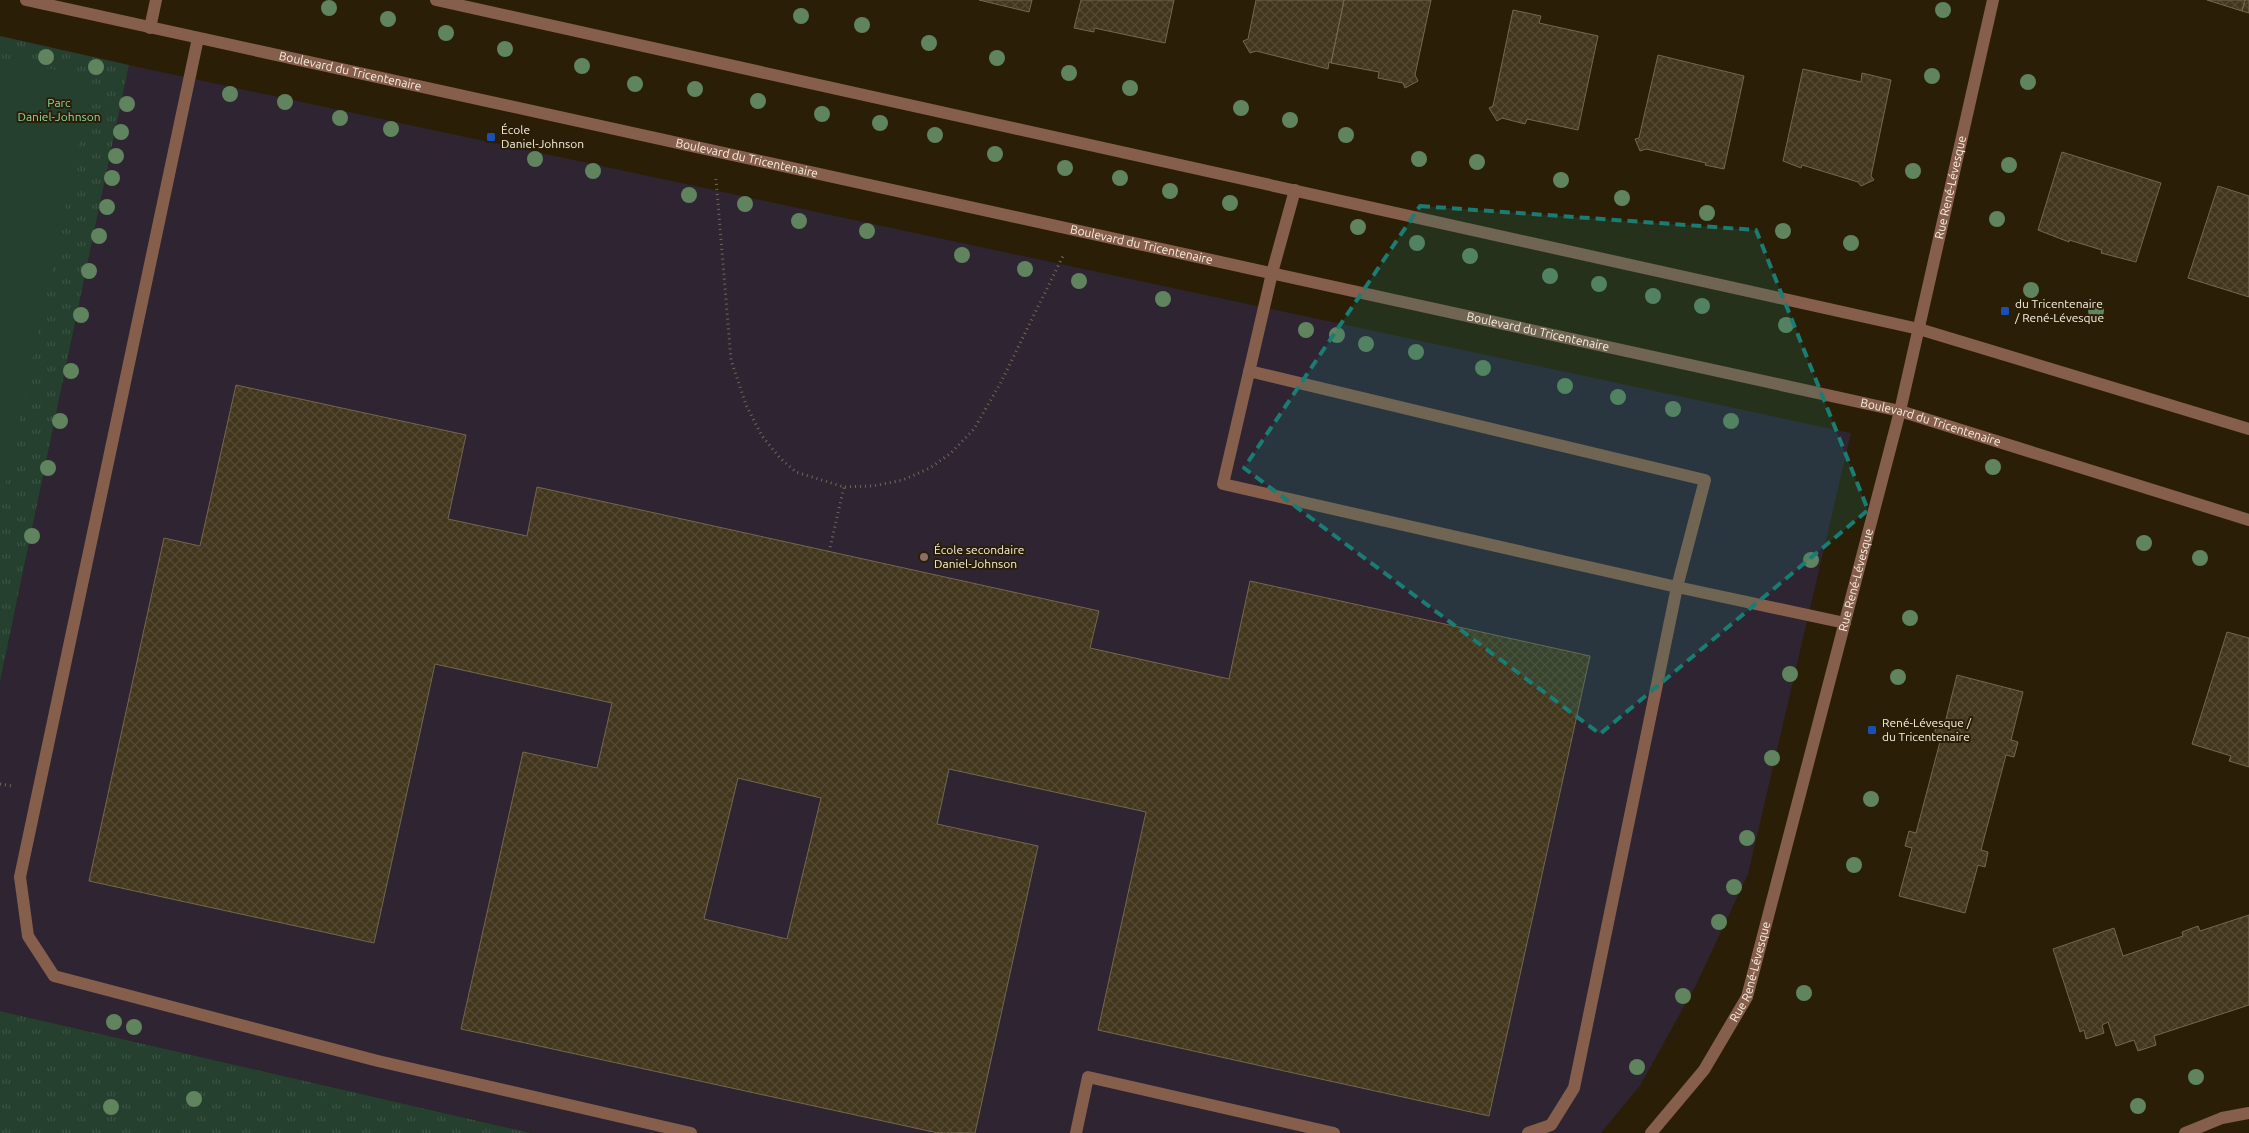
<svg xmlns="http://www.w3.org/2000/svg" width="2249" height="1133" font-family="Ubuntu,sans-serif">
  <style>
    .education { fill: #2e2432 }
    .grass { fill: url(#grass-tufts) }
    .pitch { fill: #25402f }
    .building { fill: url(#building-cross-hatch); stroke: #73674c; fill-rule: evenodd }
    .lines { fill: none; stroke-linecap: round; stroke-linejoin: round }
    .path { stroke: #726953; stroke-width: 3; stroke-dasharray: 1 4; stroke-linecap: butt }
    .minor { stroke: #865e4c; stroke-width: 12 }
    .tree { fill: #5f845e }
    .marked { fill: #1b7c74; fill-opacity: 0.2; stroke: #1b7c74; stroke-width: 4; stroke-dasharray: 10 6; stroke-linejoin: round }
    .transit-dot { fill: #1a4fb4; stroke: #2a1f06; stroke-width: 2 }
    .education-dot { fill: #8d6e63; stroke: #2a1f06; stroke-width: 2 }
    .labels { text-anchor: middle; stroke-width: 4; stroke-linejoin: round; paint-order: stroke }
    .street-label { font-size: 12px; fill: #f7f0e1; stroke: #2a1f06 }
    .park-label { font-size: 12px; fill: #8ad7a6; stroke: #2a1f06 }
    .poi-label { font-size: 12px; fill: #f7f0e1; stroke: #2a1f06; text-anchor: start }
  </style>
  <defs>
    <pattern id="grass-tufts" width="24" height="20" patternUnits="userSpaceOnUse" patternTransform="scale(1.25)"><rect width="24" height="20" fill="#25402f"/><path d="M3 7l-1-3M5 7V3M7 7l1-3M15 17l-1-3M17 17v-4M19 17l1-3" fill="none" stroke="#3b5343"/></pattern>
    <pattern id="building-cross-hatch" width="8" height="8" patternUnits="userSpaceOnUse" patternTransform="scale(1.25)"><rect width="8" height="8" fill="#42361d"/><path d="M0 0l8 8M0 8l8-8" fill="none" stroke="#554a33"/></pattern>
  </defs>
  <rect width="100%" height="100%" fill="#2a1f06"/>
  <path class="education" d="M 129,65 L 1851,433 L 1748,874 L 1697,983 L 1641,1084 L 1601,1133 L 531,1133 L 0,1011 L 0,682 Z"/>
  <path class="grass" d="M 0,36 L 129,65 L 0,682 Z
    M 0,1011 L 531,1133 L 0,1133 Z"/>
  <path class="pitch" d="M 0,58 L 93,78 L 0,510 Z"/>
  <path class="building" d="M 979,0 L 1032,0 L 1029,12 Z
    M 1081,0 L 1174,0 L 1165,43 L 1094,28 L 1094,32 L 1074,28 Z
    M 1256,0 L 1344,0 L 1331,63 L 1329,62 L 1328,69 L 1256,51 L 1250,53 L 1243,41 L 1248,39 Z
    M 1344,0 L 1431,0 L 1415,75 L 1418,81 L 1405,88 L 1403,83 L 1378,78 L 1379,72 L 1331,63 Z
    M 2207,0 L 2245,0 L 2242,11 Z
    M 2245,0 L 2249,0 L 2249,13 L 2242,11 Z
    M 1513,10 L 1541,16 L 1539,23 L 1598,36 L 1578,130 L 1527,119 L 1525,124 L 1502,118 L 1497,121 L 1489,108 L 1493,106 Z
    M 1658,55 L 1744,76 L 1724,169 L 1705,165 L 1706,163 L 1646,149 L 1640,151 L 1635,139 L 1639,138 Z
    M 1803,69 L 1861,82 L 1862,73 L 1891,80 L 1871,176 L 1874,180 L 1861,186 L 1858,182 L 1802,165 L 1801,168 L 1783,161 Z
    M 2062,152 L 2161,183 L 2136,262 L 2101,253 L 2102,250 L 2069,240 L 2069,242 L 2038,230 Z
    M 2218,186 L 2249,196 L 2249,297 L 2188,278 Z
    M 236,385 L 466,435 L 448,519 L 527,536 L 537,487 L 1099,611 L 1090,648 L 1229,679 L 1250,581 L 1590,656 L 1489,1116 L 1098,1030 L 1146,812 L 949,769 L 937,824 L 1038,846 L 975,1133 L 938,1133 L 461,1029 L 523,752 L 597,768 L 612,703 L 435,664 L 374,943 L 89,881 L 164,538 L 200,546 ZM 738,778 L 821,798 L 787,939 L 704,919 Z
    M 2227,632 L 2249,638 L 2249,767 L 2229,761 L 2231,756 L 2192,744 Z
    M 1957,675 L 2023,692 L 2011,740 L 2018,742 L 2014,757 L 2006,755 L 1981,850 L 1988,852 L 1985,867 L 1978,865 L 1965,913 L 1899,896 L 1912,848 L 1905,846 L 1909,831 L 1916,833 L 1941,738 L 1934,736 L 1937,721 L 1945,723 Z
    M 2249,915 L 2249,1005 L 2154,1036 L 2156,1045 L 2138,1051 L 2134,1040 L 2116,1046 L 2108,1022 L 2102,1025 L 2104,1033 L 2086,1039 L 2084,1030 L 2080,1032 L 2053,949 L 2114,928 L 2123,956 L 2183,936 L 2182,932 L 2198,926 L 2200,931 Z"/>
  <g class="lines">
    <path class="path" d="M 716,179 L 731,360 L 746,405 L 762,436 L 780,458 L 796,472 L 844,487 L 873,486 L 903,480 L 930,468 L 951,453 L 974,429 L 1000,384 L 1063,256
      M 829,552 L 844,487
      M 0,784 L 12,786"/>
    <g class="minor">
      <path id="s1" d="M 26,0 L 1900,411 L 2249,520"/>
      <path d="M 436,0 L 1919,329 L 2249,429"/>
      <path d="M 150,28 L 156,0"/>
      <path d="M 198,38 L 20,877 L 28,936 L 54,976 L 378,1061 L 691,1133"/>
      <path d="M 1249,371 L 1705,480 L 1677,587 L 1223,484 L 1272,273 L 1295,190"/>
      <path d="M 1076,1133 L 1088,1077 L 1334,1133"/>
      <path d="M 1528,1133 L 1551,1125 L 1574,1088 L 1677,587 L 1845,623"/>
      <path id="s2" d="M 1651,1133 L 1704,1070 L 1747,997 L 1900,411 L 1993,0"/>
      <path d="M 2185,1133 L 2222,1118 L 2249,1113"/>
    </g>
  </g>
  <g class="tree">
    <circle cx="329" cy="8" r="8"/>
    <circle cx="1943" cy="10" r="8"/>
    <circle cx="801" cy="16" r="8"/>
    <circle cx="388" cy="19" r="8"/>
    <circle cx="862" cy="25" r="8"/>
    <circle cx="446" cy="33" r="8"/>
    <circle cx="929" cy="43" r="8"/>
    <circle cx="505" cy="49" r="8"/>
    <circle cx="46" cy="57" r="8"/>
    <circle cx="997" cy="58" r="8"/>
    <circle cx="582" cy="66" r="8"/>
    <circle cx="96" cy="67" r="8"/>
    <circle cx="1069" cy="73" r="8"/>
    <circle cx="1932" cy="76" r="8"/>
    <circle cx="2028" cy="82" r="8"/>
    <circle cx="635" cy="84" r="8"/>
    <circle cx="1130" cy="88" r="8"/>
    <circle cx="695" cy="89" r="8"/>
    <circle cx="230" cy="94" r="8"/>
    <circle cx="758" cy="101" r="8"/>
    <circle cx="285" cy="102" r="8"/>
    <circle cx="127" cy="104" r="8"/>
    <circle cx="1241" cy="108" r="8"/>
    <circle cx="822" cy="114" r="8"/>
    <circle cx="340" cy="118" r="8"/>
    <circle cx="1290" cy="120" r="8"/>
    <circle cx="880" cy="123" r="8"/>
    <circle cx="391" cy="129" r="8"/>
    <circle cx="121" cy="132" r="8"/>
    <circle cx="935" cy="135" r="8"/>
    <circle cx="1346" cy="135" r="8"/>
    <circle cx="995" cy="154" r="8"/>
    <circle cx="116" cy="156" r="8"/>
    <circle cx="535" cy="159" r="8"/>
    <circle cx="1419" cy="159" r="8"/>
    <circle cx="1477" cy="162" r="8"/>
    <circle cx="2009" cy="165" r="8"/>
    <circle cx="1065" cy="168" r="8"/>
    <circle cx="593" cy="171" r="8"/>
    <circle cx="1913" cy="171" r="8"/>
    <circle cx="112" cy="178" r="8"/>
    <circle cx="1120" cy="178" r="8"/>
    <circle cx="1561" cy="180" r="8"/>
    <circle cx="1170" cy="191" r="8"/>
    <circle cx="689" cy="195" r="8"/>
    <circle cx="1622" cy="198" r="8"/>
    <circle cx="1230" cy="203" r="8"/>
    <circle cx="745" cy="204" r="8"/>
    <circle cx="107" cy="207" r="8"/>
    <circle cx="1707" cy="213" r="8"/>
    <circle cx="1997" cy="219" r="8"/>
    <circle cx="799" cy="221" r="8"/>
    <circle cx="1358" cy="227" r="8"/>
    <circle cx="867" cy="231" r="8"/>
    <circle cx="1783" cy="231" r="8"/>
    <circle cx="99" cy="236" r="8"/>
    <circle cx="1417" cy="243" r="8"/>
    <circle cx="1851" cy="243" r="8"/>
    <circle cx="962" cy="255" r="8"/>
    <circle cx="1470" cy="256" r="8"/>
    <circle cx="1025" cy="269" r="8"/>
    <circle cx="89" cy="271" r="8"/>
    <circle cx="1550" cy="276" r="8"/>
    <circle cx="1079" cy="281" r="8"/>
    <circle cx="1599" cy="284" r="8"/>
    <circle cx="2031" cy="290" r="8"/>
    <circle cx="1653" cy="296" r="8"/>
    <circle cx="1163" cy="299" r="8"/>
    <circle cx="1702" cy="306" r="8"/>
    <circle cx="2096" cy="311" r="8"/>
    <circle cx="81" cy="315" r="8"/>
    <circle cx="1786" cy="325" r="8"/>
    <circle cx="1306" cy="330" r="8"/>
    <circle cx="1337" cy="335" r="8"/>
    <circle cx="1366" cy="344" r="8"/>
    <circle cx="1416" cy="352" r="8"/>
    <circle cx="1483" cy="368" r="8"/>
    <circle cx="71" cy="371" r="8"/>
    <circle cx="1565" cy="386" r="8"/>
    <circle cx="1618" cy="397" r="8"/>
    <circle cx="1673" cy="409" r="8"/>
    <circle cx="60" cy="421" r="8"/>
    <circle cx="1731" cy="421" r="8"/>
    <circle cx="1993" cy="467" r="8"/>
    <circle cx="48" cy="468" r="8"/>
    <circle cx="32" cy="536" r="8"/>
    <circle cx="2144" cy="543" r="8"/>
    <circle cx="2200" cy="558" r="8"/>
    <circle cx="1811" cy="560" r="8"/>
    <circle cx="1910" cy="618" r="8"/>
    <circle cx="1790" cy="674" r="8"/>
    <circle cx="1898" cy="677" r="8"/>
    <circle cx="1772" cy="758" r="8"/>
    <circle cx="1871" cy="799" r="8"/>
    <circle cx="1747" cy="838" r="8"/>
    <circle cx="1854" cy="865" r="8"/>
    <circle cx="1734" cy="887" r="8"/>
    <circle cx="1719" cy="922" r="8"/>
    <circle cx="1804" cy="993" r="8"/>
    <circle cx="1683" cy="996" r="8"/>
    <circle cx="114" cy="1022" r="8"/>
    <circle cx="134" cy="1027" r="8"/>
    <circle cx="1637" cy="1067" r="8"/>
    <circle cx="2196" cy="1077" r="8"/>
    <circle cx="194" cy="1099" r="8"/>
    <circle cx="2138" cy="1106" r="8"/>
    <circle cx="111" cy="1107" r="8"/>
  </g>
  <path class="marked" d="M 1420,206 L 1756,230 L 1868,510 L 1600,734 L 1244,468 Z"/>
  <g class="transit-dot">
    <rect x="486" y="132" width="10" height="10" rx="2.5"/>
    <rect x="2000" y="306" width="10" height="10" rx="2.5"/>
    <rect x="1867" y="725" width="10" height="10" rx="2.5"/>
  </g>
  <circle class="education-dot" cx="924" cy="557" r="5"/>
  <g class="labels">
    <g class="street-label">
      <text dy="4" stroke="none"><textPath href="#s1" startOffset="332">Boulevard du Tricentenaire</textPath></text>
      <text dy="4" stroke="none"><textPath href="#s1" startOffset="738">Boulevard du Tricentenaire</textPath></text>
      <text dy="4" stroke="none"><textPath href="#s2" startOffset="1002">Rue René-Lévesque</textPath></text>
      <text dy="4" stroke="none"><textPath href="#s1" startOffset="1142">Boulevard du Tricentenaire</textPath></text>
      <text dy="4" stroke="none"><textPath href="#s1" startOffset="1548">Boulevard du Tricentenaire</textPath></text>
      <text dy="4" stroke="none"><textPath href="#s1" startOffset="1951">Boulevard du Tricentenaire</textPath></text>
      <text dy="4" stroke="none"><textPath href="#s2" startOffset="598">Rue René-Lévesque</textPath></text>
      <text dy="4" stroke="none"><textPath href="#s2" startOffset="192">Rue René-Lévesque</textPath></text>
    </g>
    <g class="park-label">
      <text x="59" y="107">Parc<tspan x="59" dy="14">Daniel-Johnson</tspan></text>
    </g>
    <g class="poi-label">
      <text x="501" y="134">École<tspan x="501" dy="14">Daniel-Johnson</tspan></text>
      <text x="2015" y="308">du Tricentenaire<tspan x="2015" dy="14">/ René-Lévesque</tspan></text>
      <text x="934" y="554">École secondaire<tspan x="934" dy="14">Daniel-Johnson</tspan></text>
      <text x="1882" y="727">René-Lévesque /<tspan x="1882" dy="14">du Tricentenaire</tspan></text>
    </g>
  </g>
</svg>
